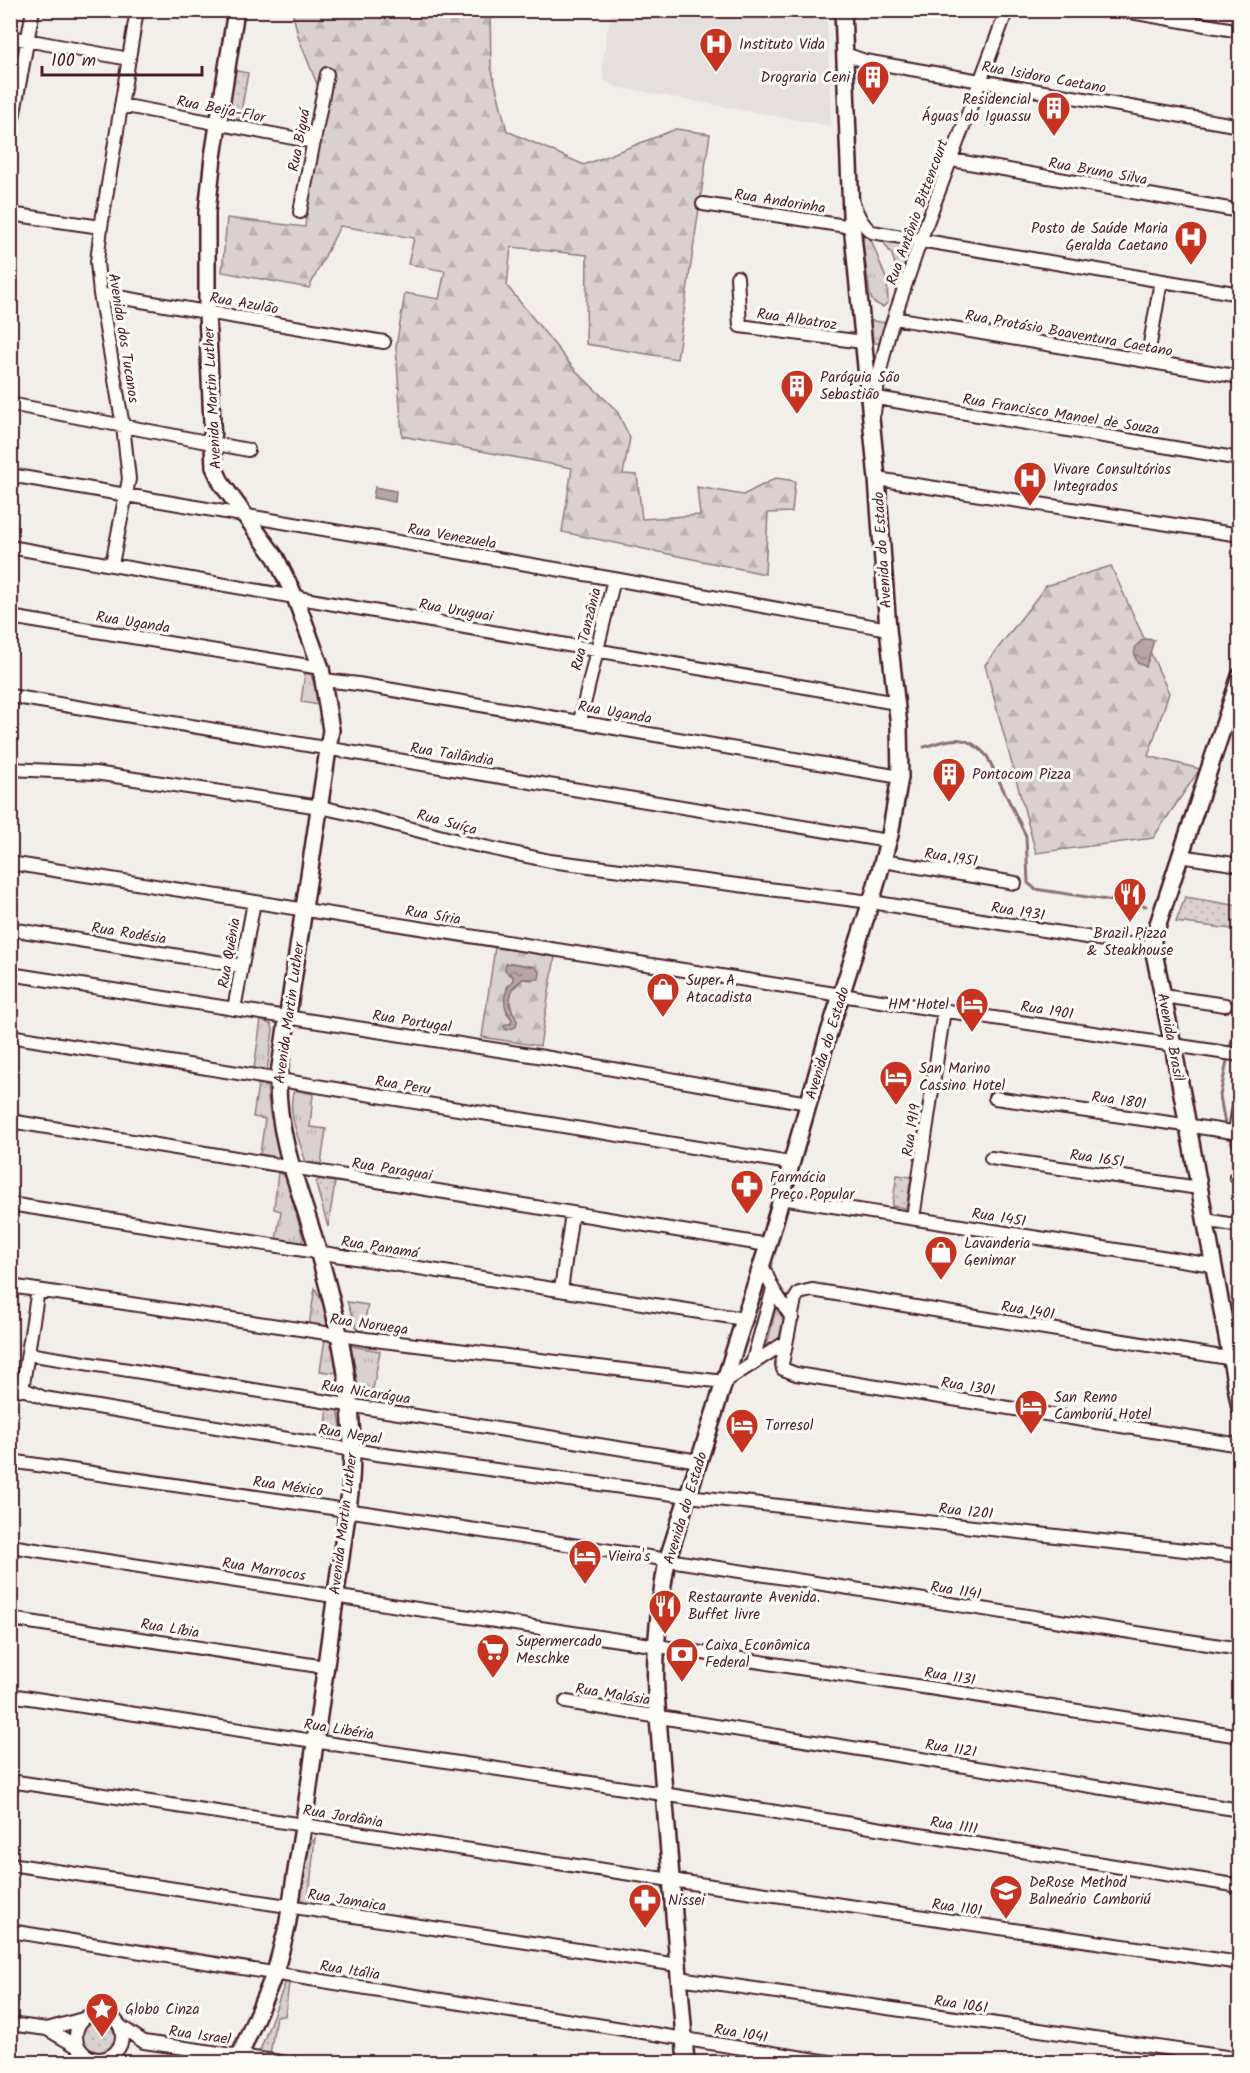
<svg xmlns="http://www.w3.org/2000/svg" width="1250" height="2073" font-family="Kalam,sans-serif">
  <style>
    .built { fill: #e5dfdd }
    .grass { fill: url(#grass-tufts); stroke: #92787d; stroke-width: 1.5 }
    .forest { fill: url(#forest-firs); stroke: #92787d; stroke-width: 1.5; fill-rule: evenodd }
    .park { fill: url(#park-dots); stroke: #92787d; stroke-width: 1.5 }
    .water { fill: url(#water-ripples); stroke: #8b6f75; stroke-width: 1.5 }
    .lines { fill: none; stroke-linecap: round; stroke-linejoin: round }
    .stream { stroke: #8b6f75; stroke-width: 3 }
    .minor-casing { stroke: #4a1f2b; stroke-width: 16 }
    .major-casing { stroke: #4a1f2b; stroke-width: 20 }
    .minor { stroke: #fdfcf7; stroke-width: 12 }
    .major { stroke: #fdfcf7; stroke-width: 15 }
    .labels { text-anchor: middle; stroke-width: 6; stroke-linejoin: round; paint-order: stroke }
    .poi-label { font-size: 15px; fill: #4a1f2b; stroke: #fdfcf7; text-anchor: start }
    .street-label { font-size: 15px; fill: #4a1f2b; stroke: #fdfcf7 }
  </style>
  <defs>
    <pattern id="grass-tufts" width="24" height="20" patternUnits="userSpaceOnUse" patternTransform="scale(1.5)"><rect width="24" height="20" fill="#d9d0cf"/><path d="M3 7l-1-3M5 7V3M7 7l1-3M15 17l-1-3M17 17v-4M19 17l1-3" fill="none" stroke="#bcb2b2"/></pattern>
    <pattern id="forest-firs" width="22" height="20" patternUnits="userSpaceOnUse" patternTransform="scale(1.5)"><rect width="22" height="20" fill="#d9d0cf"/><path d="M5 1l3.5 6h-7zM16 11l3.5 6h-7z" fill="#bcb2b2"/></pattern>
    <pattern id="park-dots" width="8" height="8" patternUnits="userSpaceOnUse" patternTransform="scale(1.5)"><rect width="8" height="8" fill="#d9d0cf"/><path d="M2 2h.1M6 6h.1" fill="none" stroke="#bcb2b2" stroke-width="1.8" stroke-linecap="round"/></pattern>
    <pattern id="water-ripples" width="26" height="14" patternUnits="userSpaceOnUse" patternTransform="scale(1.5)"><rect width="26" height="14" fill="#b7a5a6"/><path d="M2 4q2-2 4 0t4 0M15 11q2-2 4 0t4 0" fill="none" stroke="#978687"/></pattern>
  </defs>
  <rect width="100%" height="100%" fill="#f2efeb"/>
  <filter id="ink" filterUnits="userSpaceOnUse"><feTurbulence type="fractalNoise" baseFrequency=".0167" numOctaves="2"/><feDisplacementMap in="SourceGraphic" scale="12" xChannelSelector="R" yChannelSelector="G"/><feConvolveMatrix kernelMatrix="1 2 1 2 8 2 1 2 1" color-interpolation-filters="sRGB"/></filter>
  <g filter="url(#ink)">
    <path class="built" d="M 611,10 L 827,11 L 831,126 L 616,87 L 604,80 L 602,66 Z"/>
    <path class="grass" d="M 862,236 L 870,237 L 887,281 L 888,302 L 883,307 L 873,302 L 870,295 Z
      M 867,320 L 887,323 L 881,344 L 869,342 Z
      M 305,673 L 311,675 L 316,689 L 319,705 L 301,702 Z
      M 261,1020 L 272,1025 L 273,1030 L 267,1071 L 254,1068 Z
      M 258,1084 L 264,1085 L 267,1088 L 270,1114 L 283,1158 L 260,1154 L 265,1119 L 253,1117 Z
      M 294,1090 L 313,1094 L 310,1127 L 326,1129 L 321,1164 L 306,1163 C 300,1141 286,1112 294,1090 Z
      M 278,1172 L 286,1177 L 303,1238 L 302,1242 L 298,1243 L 276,1240 L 281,1211 L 274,1209 Z
      M 315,1288 L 325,1308 L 327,1327 L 309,1325 Z
      M 347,1302 L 368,1305 L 363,1329 L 357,1329 Z
      M 777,1304 L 783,1320 L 778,1342 L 766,1349 Z
      M 325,1339 L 330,1342 L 335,1356 L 336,1373 L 320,1371 Z
      M 351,1346 L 380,1351 L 371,1400 L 360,1399 Z
      M 328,1406 L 338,1408 L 343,1440 L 325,1436 Z"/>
    <path class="forest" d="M 292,11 L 490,11 L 491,67 L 507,131 L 584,165 L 676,129 L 710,134 L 677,359 L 586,344 L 587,255 L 511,247 L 507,286 L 575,370 L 617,411 L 630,438 L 623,474 L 637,475 L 642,519 L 700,515 L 697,487 L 743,495 L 776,478 L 795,481 L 792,512 L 768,513 L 765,574 L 562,532 L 572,468 L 402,436 L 396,347 L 405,293 L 439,299 L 445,271 L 408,264 L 414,238 L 340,226 L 309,288 L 222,272 L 227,218 L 305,227 L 319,89 L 299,39 Z
      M 1111,566 L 1169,693 L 1148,756 L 1200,769 L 1153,838 L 1036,853 L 985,665 L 1046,586 Z
      M 495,947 L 555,957 L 540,1046 L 482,1037 ZM 511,963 L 535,967 L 532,980 L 523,979 C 506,992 507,1003 517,1021 L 507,1030 L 511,1024 L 512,1019 L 507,1013 L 507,987 L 513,980 L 513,976 L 508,974 Z"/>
    <path class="park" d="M 232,70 L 248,73 L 239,123 L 223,120 Z
      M 881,238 L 915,244 L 901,282 L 892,255 Z
      M 1185,897 L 1239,906 L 1239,930 L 1176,922 Z
      M 897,1175 L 911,1177 L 906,1208 L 892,1206 Z
      M 320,1179 L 335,1182 L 328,1227 L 317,1188 L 316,1182 Z
      M 315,1838 L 308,1905 L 293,1903 L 306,1850 Z
      M 286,1981 L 289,1983 L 285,2016 L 276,2016 L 270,2055 L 259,2053 Z
      M82 2035a18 18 0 1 1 36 0a18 18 0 1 1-36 0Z"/>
    <path class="water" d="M 375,487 L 396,491 L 395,502 L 373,498 Z
      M 1145,639 L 1154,640 L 1146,667 L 1137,662 C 1132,652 1135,644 1145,639 Z
      M 511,963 L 535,967 L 540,973 L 539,979 L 523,979 L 512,988 L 509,1004 L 517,1021 L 516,1027 L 507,1030 L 504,1027 L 506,1024 L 511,1024 L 512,1019 C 501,1006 503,992 513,980 L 513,976 L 505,970 L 506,964 Z"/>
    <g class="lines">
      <path class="stream" d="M 924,747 C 952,738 966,733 987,756 L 1026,836 L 1028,883 L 1035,889 L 1146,906
        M 1230,1046 L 1240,1013
        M 1225,1124 L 1220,1096 L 1227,1061
        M 1229,1137 L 1240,1161"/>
      <defs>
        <path id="minor" d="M 1119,10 L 1240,31
          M 10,37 L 129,59
          M 845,54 L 865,61 L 1240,126
          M 121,105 L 314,142
          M 13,118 L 33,10
          M 952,160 L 1240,211
          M 852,201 C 857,212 861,225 872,232 L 1240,294
          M 703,204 L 852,227
          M 300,212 L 327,74
          M 10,214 L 101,227
          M 737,277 L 740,326 L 863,342
          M 100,294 L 384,342
          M 894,318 L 1240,377
          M 1147,361 L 1161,281
          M 877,398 L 1240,459
          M 10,404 L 248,450
          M 874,413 L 879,375 L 889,333 L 922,236 L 1007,10
          M 10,475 L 614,579 L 888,629
          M 877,479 L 1240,535
          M 10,547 L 896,703
          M 112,564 L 129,479 L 123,426 L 100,294 L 97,262 L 101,227 L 137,10
          M 10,617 L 321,668
          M 324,680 L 358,684 L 900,777
          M 10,696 L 888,841
          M 580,721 L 614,579
          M 10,769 L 95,773 L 320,807 L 370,818 L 466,843 L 550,861 L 878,903 L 1153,948
          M 1180,856 L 1240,865
          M 883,861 L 1015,883
          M 10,863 L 841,995 L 1240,1055
          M 10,929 L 242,966
          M 10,974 L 544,1057 L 808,1103
          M 1163,996 L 1225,1005
          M 234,1009 L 254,902
          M 10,1036 L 790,1163
          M 995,1098 L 1240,1133
          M 10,1121 L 768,1245
          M 1235,1132 L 1240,1099
          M 991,1158 L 1199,1188
          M 1236,1177 L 1240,1178
          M 781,1198 L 1213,1265
          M 10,1204 L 744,1319
          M 913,1218 L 944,1010
          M 1205,1220 L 1240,1226
          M 10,1286 L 366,1339 L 724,1382 L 752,1364 L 773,1289 L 762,1265
          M 773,1289 L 792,1318
          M 561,1290 L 572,1213
          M 28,1354 L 699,1461
          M 1240,1360 L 812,1290 L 799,1293 L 795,1299 L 782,1364 L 783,1369 L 796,1374 L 1240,1445
          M 752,1364 L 786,1342
          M 10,1383 L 44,1398 L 377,1454 L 688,1496 L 1240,1556
          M 22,1390 L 38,1290
          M 10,1461 L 373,1514 L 1240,1649
          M 10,1546 L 1240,1736
          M 10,1619 L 325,1667
          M 10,1695 L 663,1794 L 1240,1886
          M 566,1702 L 1240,1810
          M 10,1781 L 671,1880 L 1240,1963
          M 10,1864 L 678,1965
          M 10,1931 L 829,2062
          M 679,1978 L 1240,2059
          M76 2036a23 23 0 1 1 46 0a23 23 0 1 1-46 0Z
          M 10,2024 L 47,2029 L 78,2047
          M 120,2026 L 144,2042 L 281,2062
          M 47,2029 L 83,2019"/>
        <path id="major" d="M 236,10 L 213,157 L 207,212 L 207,312 L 214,467 L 222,484 L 276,558 L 295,597 L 321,668 L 331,730 L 278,1080 C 277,1139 302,1195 318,1251 C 341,1330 358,1411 350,1493 L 305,1815 L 287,1927 L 275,1973 L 237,2062
          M 1240,676 L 1153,939 L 1153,948 L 1173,1045 L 1240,1408
          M 686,2062 L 656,1693 C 654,1648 659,1605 667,1561 L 768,1245 L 826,1042 L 874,892 L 890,835 L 900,777 L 899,726 L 888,629 L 877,479 L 851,214 L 843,10"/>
      </defs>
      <use href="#minor" class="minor-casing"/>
      <use href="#major" class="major-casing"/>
      <use href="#minor" class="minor"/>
      <use href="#major" class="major"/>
    </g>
  </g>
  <defs>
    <symbol id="hospital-pin" viewBox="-11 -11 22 30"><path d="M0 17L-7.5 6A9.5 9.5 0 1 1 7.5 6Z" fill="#c8321e" stroke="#fdfcf7"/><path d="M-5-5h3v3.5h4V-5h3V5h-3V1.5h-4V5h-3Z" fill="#fff"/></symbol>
    <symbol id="building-pin" viewBox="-11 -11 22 30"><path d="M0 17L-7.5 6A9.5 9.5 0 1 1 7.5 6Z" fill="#c8321e" stroke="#fdfcf7"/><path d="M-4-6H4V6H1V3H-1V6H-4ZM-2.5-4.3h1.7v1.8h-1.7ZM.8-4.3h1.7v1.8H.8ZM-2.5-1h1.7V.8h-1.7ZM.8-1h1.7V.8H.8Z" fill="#fff"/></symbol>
    <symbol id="restaurant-pin" viewBox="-11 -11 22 30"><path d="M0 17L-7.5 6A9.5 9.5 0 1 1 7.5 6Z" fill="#c8321e" stroke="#fdfcf7"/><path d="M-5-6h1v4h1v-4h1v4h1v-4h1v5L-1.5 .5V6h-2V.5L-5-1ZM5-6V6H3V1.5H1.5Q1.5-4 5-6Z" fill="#fff"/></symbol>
    <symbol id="shop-pin" viewBox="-11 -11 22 30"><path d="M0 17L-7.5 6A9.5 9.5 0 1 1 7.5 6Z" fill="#c8321e" stroke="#fdfcf7"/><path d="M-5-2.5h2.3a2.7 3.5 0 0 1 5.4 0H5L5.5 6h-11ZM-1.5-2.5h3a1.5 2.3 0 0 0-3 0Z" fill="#fff"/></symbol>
    <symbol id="hotel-pin" viewBox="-11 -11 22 30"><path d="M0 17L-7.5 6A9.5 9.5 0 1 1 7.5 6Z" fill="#c8321e" stroke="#fdfcf7"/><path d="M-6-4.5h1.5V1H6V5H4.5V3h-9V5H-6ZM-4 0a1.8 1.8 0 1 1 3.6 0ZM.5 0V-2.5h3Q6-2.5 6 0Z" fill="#fff"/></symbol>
    <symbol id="pharmacy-pin" viewBox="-11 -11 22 30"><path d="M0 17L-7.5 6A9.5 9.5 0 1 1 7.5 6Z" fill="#c8321e" stroke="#fdfcf7"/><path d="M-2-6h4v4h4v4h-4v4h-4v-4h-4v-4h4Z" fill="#fff"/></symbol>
    <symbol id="supermarket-pin" viewBox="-11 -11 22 30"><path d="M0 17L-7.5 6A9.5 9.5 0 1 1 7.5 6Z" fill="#c8321e" stroke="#fdfcf7"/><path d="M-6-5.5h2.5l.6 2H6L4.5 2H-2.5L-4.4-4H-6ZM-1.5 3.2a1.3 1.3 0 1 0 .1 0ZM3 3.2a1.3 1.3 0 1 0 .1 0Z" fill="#fff"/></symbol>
    <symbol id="bank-pin" viewBox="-11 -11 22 30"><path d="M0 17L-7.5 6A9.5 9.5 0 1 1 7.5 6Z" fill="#c8321e" stroke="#fdfcf7"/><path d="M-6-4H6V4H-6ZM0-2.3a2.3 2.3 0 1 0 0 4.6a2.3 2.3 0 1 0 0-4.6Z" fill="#fff"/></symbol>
    <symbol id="university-pin" viewBox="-11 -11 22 30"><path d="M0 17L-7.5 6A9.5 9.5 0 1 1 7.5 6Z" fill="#c8321e" stroke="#fdfcf7"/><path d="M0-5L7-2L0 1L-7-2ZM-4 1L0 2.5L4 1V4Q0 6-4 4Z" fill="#fff"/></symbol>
    <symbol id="sight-pin" viewBox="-11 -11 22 30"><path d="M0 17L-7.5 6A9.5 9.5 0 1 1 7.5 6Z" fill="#c8321e" stroke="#fdfcf7"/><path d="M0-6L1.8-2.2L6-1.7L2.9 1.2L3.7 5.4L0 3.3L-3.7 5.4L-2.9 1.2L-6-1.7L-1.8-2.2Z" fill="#fff"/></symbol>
  </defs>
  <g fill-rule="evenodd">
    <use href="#hospital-pin" x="697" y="25" width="38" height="52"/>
    <use href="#building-pin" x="854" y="58" width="38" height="52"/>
    <use href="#building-pin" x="1035" y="89" width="38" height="52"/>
    <use href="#hospital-pin" x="1172" y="218" width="38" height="52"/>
    <use href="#building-pin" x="778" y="367" width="38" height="52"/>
    <use href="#hospital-pin" x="1011" y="459" width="38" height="52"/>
    <use href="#building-pin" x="930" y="755" width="38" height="52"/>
    <use href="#restaurant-pin" x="1111" y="875" width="38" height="52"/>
    <use href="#shop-pin" x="644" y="970" width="38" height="52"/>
    <use href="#hotel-pin" x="953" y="985" width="38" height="52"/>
    <use href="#hotel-pin" x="877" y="1058" width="38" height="52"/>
    <use href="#pharmacy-pin" x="728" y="1167" width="38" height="52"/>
    <use href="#shop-pin" x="922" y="1233" width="38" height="52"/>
    <use href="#hotel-pin" x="1012" y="1387" width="38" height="52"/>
    <use href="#hotel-pin" x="723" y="1406" width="38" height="52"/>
    <use href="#hotel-pin" x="566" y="1537" width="38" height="52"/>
    <use href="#restaurant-pin" x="646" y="1587" width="38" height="52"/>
    <use href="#supermarket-pin" x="474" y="1631" width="38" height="52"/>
    <use href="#bank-pin" x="663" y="1635" width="38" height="52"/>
    <use href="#university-pin" x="987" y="1872" width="38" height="52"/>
    <use href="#pharmacy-pin" x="626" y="1881" width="38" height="52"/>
    <use href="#sight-pin" x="83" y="1990" width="38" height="52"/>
  </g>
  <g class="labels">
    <g class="poi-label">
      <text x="739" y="49">Instituto Vida</text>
      <text x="850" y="82" text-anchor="end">Drograria Ceni</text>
      <text x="1031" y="104" text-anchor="end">Residencial<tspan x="1031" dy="17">Águas do Iguassu</tspan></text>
      <text x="1168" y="233" text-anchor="end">Posto de Saúde Maria<tspan x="1168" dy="17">Geralda Caetano</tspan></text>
      <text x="820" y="382">Paróquia São<tspan x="820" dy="17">Sebastião</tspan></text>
      <text x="1053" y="474">Vivare Consultórios<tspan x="1053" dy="17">Integrados</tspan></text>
      <text x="972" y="779">Pontocom Pizza</text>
      <text x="1130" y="938" text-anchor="middle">Brazil Pizza<tspan x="1130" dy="17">&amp; Steakhouse</tspan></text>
      <text x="686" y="985">Super A<tspan x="686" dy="17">Atacadista</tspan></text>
      <text x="949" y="1009" text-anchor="end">HM Hotel</text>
      <text x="919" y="1073">San Marino<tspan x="919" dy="17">Cassino Hotel</tspan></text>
      <text x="770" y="1182">Farmácia<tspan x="770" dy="17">Preço Popular</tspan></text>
      <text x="964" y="1248">Lavanderia<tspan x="964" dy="17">Genimar</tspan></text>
      <text x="1054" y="1402">San Remo<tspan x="1054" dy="17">Camboriú Hotel</tspan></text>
      <text x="765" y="1430">Torresol</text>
      <text x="608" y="1561">Vieira's</text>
      <text x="688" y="1602">Restaurante Avenida.<tspan x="688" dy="17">Buffet livre</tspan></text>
      <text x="516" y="1646">Supermercado<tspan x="516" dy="17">Meschke</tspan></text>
      <text x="705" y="1650">Caixa Econômica<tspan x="705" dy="17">Federal</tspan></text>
      <text x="1029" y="1887">DeRose Method<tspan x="1029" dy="17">Balneário Camboriú</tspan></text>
      <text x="668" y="1905">Nissei</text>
      <text x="125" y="2014">Globo Cinza</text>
    </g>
    <g class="street-label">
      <text transform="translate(1044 77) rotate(10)" y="5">Rua Isidoro Caetano</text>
      <text transform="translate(221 109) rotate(11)" y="5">Rua Beija-Flor</text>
      <text transform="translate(299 140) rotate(-79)" y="5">Rua Biguá</text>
      <text transform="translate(1098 171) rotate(10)" y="5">Rua Bruno Silva</text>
      <text transform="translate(780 201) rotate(9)" y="5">Rua Andorinha</text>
      <text transform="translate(917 212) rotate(-70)" y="5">Rua Antônio Bittencourt</text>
      <text transform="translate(244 303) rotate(10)" y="5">Rua Azulão</text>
      <text transform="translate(797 319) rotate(8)" y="5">Rua Albatroz</text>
      <text transform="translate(1069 333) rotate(10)" y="5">Rua Protásio Boaventura Caetano</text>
      <text transform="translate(124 338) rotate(81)" y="5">Avenida dos Tucanos</text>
      <text transform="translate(212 398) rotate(-93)" y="5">Avenida Martin Luther</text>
      <text transform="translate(1061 414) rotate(9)" y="5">Rua Francisco Manoel de Souza</text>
      <text transform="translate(452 536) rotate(10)" y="5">Rua Venezuela</text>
      <text transform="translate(882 550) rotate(-94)" y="5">Avenida do Estado</text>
      <text transform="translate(456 610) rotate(10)" y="5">Rua Uruguai</text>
      <text transform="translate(133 622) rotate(9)" y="5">Rua Uganda</text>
      <text transform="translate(586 629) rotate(-76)" y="5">Rua Tanzânia</text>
      <text transform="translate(615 712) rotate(10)" y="5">Rua Uganda</text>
      <text transform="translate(452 754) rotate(9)" y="5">Rua Tailândia</text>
      <text transform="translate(447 822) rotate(15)" y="5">Rua Suíça</text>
      <text transform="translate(951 857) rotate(9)" y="5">Rua 1951</text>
      <text transform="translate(1018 911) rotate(9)" y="5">Rua 1931</text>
      <text transform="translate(433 915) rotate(9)" y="5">Rua Síria</text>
      <text transform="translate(129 933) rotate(9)" y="5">Rua Rodésia</text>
      <text transform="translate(229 953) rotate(-80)" y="5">Rua Quênia</text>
      <text transform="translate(1047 1010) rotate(9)" y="5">Rua 1901</text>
      <text transform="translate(289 1013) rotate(-82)" y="5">Avenida Martin Luther</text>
      <text transform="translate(412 1021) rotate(9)" y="5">Rua Portugal</text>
      <text transform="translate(1171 1037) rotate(79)" y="5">Avenida Brasil</text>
      <text transform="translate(827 1043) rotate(-73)" y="5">Avenida do Estado</text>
      <text transform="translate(403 1085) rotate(9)" y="5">Rua Peru</text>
      <text transform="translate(1119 1100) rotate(8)" y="5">Rua 1801</text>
      <text transform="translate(911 1130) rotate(-81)" y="5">Rua 1919</text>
      <text transform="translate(1097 1158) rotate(8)" y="5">Rua 1651</text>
      <text transform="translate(392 1169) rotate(9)" y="5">Rua Paraguai</text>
      <text transform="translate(999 1217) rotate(9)" y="5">Rua 1451</text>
      <text transform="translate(380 1247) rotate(9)" y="5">Rua Panamá</text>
      <text transform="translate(1028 1310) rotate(9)" y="5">Rua 1401</text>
      <text transform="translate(369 1324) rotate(8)" y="5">Rua Noruega</text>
      <text transform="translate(968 1386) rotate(9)" y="5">Rua 1301</text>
      <text transform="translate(366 1392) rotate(9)" y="5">Rua Nicarágua</text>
      <text transform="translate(350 1434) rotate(9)" y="5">Rua Nepal</text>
      <text transform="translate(288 1486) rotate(8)" y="5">Rua México</text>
      <text transform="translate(685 1508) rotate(-73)" y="5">Avenida do Estado</text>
      <text transform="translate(966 1511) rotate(6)" y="5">Rua 1201</text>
      <text transform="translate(343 1524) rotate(-83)" y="5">Avenida Martin Luther</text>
      <text transform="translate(264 1569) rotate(9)" y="5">Rua Marrocos</text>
      <text transform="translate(956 1590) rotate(9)" y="5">Rua 1141</text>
      <text transform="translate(170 1628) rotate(9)" y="5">Rua Líbia</text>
      <text transform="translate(950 1676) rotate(9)" y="5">Rua 1131</text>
      <text transform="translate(613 1694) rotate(9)" y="5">Rua Malásia</text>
      <text transform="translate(339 1729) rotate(9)" y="5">Rua Libéria</text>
      <text transform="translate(951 1748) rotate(9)" y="5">Rua 1121</text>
      <text transform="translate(343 1816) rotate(9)" y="5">Rua Jordânia</text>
      <text transform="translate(954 1825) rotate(9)" y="5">Rua 1111</text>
      <text transform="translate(347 1900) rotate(9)" y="5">Rua Jamaica</text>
      <text transform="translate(957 1907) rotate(8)" y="5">Rua 1101</text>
      <text transform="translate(350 1970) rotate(9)" y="5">Rua Itália</text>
      <text transform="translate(961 2004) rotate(8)" y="5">Rua 1061</text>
      <text transform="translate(741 2033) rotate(9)" y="5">Rua 1041</text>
      <text transform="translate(200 2035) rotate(8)" y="5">Rua Israel</text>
    </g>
  </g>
  <rect width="1250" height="2073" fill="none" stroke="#fdfcf7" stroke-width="36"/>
  <rect x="18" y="18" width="1214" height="2037" fill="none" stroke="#4a1f2b" stroke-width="2" filter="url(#ink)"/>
  <path d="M42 66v9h160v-9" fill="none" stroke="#4a1f2b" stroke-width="3"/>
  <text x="51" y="66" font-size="18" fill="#4a1f2b" stroke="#fdfcf7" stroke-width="4.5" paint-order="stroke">100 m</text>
</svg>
